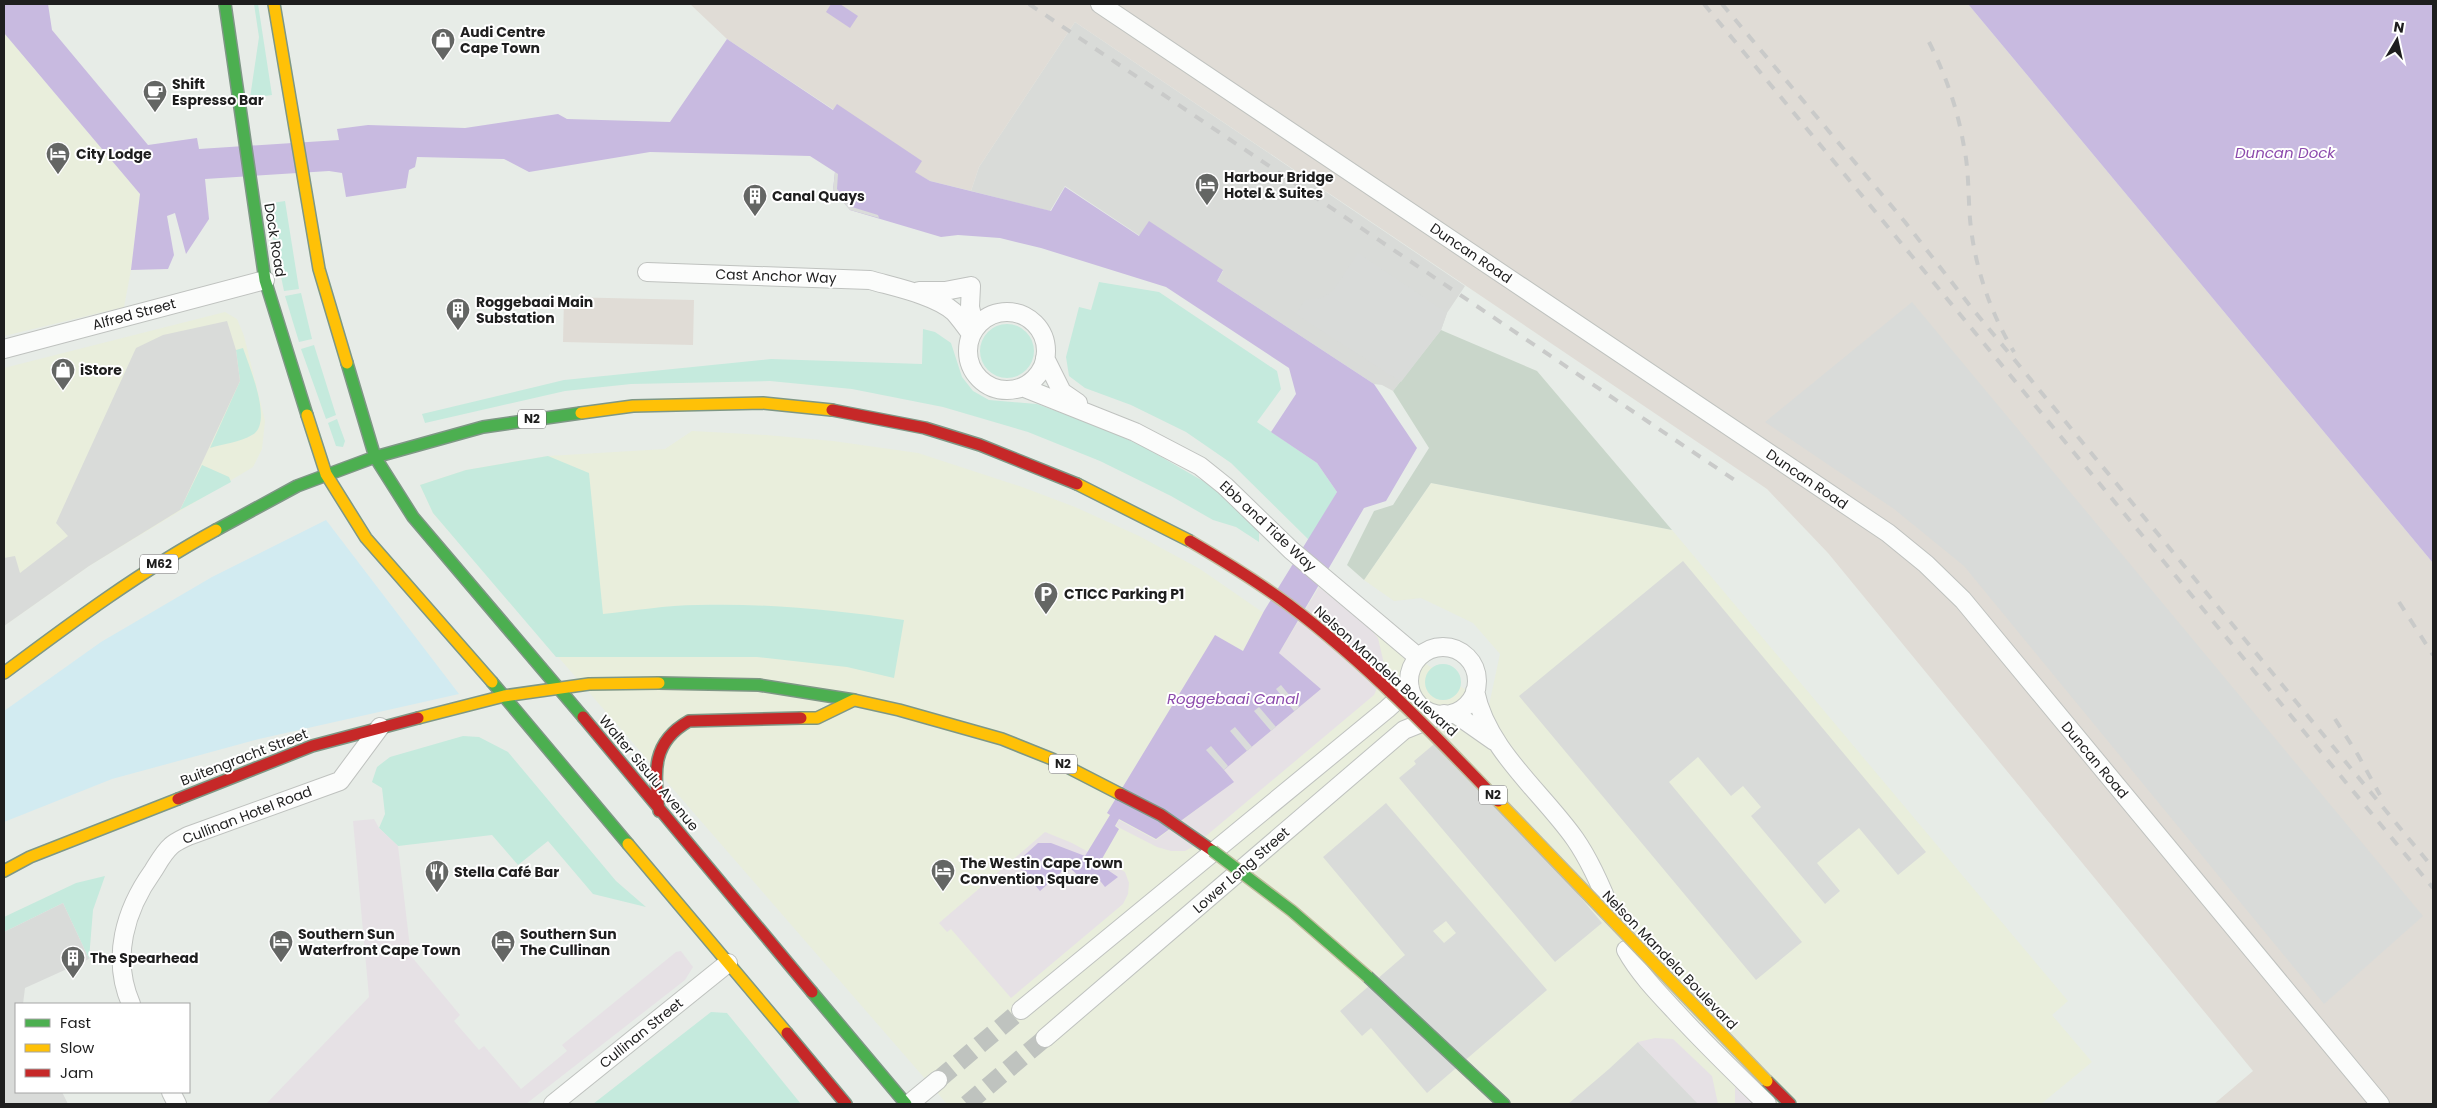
<svg xmlns="http://www.w3.org/2000/svg" width="2437" height="1108" font-family="Poppins,sans-serif">
  <style>
    .residential { fill: #d9dbd8 }
    .commercial { fill: #e9eedc }
    .industrial { fill: #e0dcd6 }
    .construction { fill: #c9d6ca }
    .grass { fill: #c5eadd }
    .park { fill: #d2ebf1 }
    .parking { fill: #d9dbd9; fill-rule: evenodd }
    .plaza { fill: #e6e1e5 }
    .water { fill: #c8bae0 }
    .pier { fill: #dadcda }
    .lines { fill: none; stroke-linecap: round; stroke-linejoin: round }
    .street-tunnel { stroke: #bfc3bf; stroke-width: 18; stroke-dasharray: 18 9; stroke-linecap: butt }
    .street-casing { stroke: #bfc2bf; stroke-width: 20 }
    .fast-casing { stroke: #7e9785; stroke-width: 14 }
    .slow-casing { stroke: #7e9785; stroke-width: 14 }
    .jam-casing { stroke: #7e9785; stroke-width: 14 }
    .street { stroke: #fbfcfb; stroke-width: 18 }
    .fast { stroke: #4caf50; stroke-width: 11 }
    .slow { stroke: #ffc107; stroke-width: 11 }
    .jam { stroke: #c62828; stroke-width: 11 }
    .rail { stroke: #c9cac9; stroke-width: 4; stroke-dasharray: 10 10; stroke-linecap: butt }
    .fast-bridge-casing { stroke: #bfbc9d; stroke-width: 14; stroke-linecap: butt }
    .slow-bridge-casing { stroke: #bfbc9d; stroke-width: 14; stroke-linecap: butt }
    .jam-bridge-casing { stroke: #bfbc9d; stroke-width: 14; stroke-linecap: butt }
    .fast-bridge { stroke: #4caf50; stroke-width: 11 }
    .slow-bridge { stroke: #ffc107; stroke-width: 11 }
    .jam-bridge { stroke: #c62828; stroke-width: 11 }
    .labels { text-anchor: middle; stroke-width: 4; stroke-linejoin: round; paint-order: stroke }
    .shield { fill: #fff; stroke: #626262; stroke-width: 1 }
    .shield-label { font-size: 12px; font-weight: bold; fill: #1e1e1e }
    .poi-label { font-size: 14px; font-weight: bold; fill: #1e1e1e; stroke: #fff; text-anchor: start }
    .street-label { font-size: 14px; fill: #1e1e1e; stroke: #fff }
    .water-label { font-size: 15px; font-style: italic; fill: #8d4bad; stroke: #fff }
  </style>
  <rect width="100%" height="100%" fill="#e7ece7"/>
  <path class="residential" d="M 1075,22 L 1465,286 L 1447,313 L 1441,330 L 1393,391 L 1382,385 L 1374,384 L 1217,281 L 1223,271 L 1149,222 L 1140,236 L 1065,186 L 1050,211 L 971,191 L 979,167 Z"/>
  <path class="commercial" d="M 4,33 L 140,194 L 131,270 L 124,307 L 4,336 Z
    M 225,312 L 237,319 L 244,336 L 265,421 L 262,449 L 253,467 L 89,566 L 4,626 L 4,368 Z
    M 692,431 L 766,435 L 833,441 L 918,453 L 1022,487 L 1075,507 L 1139,536 L 1200,569 L 1291,632 L 1319,587 L 1368,626 L 1489,705 L 1500,654 L 1473,623 L 1421,598 L 1394,601 L 1364,580 L 1431,483 L 1672,530 L 2068,1001 L 2052,1015 L 2092,1062 L 2041,1104 L 947,1104 L 433,513 L 420,485 L 466,470 L 548,456 L 665,449 Z"/>
  <path class="industrial" d="M 690,4 L 1968,4 L 2433,563 L 2433,1104 L 2214,1104 L 2253,1071 L 1828,553 L 1767,489 L 1075,22 L 979,167 L 971,191 L 930,181 L 914,172 L 921,161 L 837,105 L 834,110 L 727,39 Z
    M 564,297 L 694,300 L 693,345 L 563,342 Z"/>
  <path class="construction" d="M 1441,330 L 1537,371 L 1672,530 L 1431,483 L 1364,580 L 1347,565 L 1374,511 L 1393,505 L 1429,448 L 1393,391 Z"/>
  <path class="grass" d="M 254,4 L 258,4 L 272,95 L 250,98 L 259,37 Z
    M 285,201 L 299,289 L 284,291 L 266,204 Z
    M 1099,282 L 1159,292 L 1277,371 L 1281,389 L 1257,422 L 1317,463 L 1337,492 L 1309,540 L 1231,463 L 1186,432 L 1131,405 L 1085,388 L 1069,376 L 1066,357 L 1079,307 L 1091,310 Z
    M 301,293 L 312,339 L 299,342 L 285,296 Z
    M980 351a27 27 0 1 1 54 0a27 27 0 1 1-54 0Z
    M 923,329 L 935,332 L 951,343 L 962,377 L 973,391 L 989,400 L 1037,404 L 1105,429 L 1144,447 L 1222,492 L 1259,530 L 1259,542 L 1236,527 L 1213,520 L 1171,496 L 1100,461 L 1028,432 L 943,407 L 852,389 L 770,381 L 631,384 L 565,391 L 425,423 L 422,414 L 564,380 L 771,359 L 922,364 Z
    M 314,345 L 336,415 L 326,419 L 301,349 Z
    M 243,348 C 249,366 274,424 252,435 C 240,442 223,444 210,448 L 240,381 L 236,350 Z
    M 337,419 L 345,441 L 343,447 L 336,446 L 328,423 Z
    M 548,456 L 589,473 L 603,614 C 634,611 666,605 698,605 C 767,603 836,610 904,620 L 894,678 L 847,667 L 757,657 L 556,657 L 433,513 L 420,485 L 466,470 Z
    M 202,465 L 229,477 L 231,482 L 180,510 Z
    M1425 682a18 18 0 1 1 36 0a18 18 0 1 1-36 0Z
    M 463,736 L 479,737 L 508,752 L 616,881 L 646,907 L 593,894 L 548,841 L 518,865 L 492,835 L 398,846 L 379,828 L 385,814 L 382,788 L 372,782 L 377,767 L 390,757 Z
    M 105,876 L 93,910 L 89,959 L 63,903 L 4,932 L 4,917 L 76,883 Z
    M 711,1012 L 727,1013 L 801,1104 L 593,1104 Z"/>
  <path class="park" d="M 326,520 L 459,694 L 259,739 L 112,779 L 4,822 L 4,711 L 101,642 L 212,577 Z"/>
  <path class="parking" d="M 1358,253 L 1447,313 L 1441,330 L 1401,382 L 1296,314 L 1305,300 L 1322,298 L 1333,291 Z
    M 1912,302 L 2423,916 L 2324,1004 L 1964,566 L 1894,509 L 1765,422 Z
    M 227,321 L 236,350 L 240,381 L 180,510 L 89,566 L 4,626 L 4,558 L 15,556 L 20,573 L 68,536 L 56,523 L 136,348 L 163,335 Z
    M 1683,561 L 1926,852 L 1898,875 L 1859,828 L 1817,863 L 1840,891 L 1825,904 L 1751,816 L 1761,807 L 1743,786 L 1731,796 L 1698,757 L 1669,782 L 1802,942 L 1756,980 L 1519,696 Z
    M 1445,735 L 1602,923 L 1555,962 L 1399,778 L 1416,764 L 1414,761 Z
    M 1386,803 L 1547,990 L 1427,1093 L 1371,1028 L 1362,1036 L 1340,1011 L 1405,955 L 1323,857 ZM 1446,921 L 1456,933 L 1444,943 L 1433,931 Z
    M 63,903 L 89,959 L 25,988 L 23,1004 L 16,1004 L 16,1092 L 62,1092 L 68,1104 L 4,1104 L 4,932 Z
    M 1638,1042 L 1699,1103 L 1568,1104 L 1609,1069 Z"/>
  <path class="plaza" d="M 1319,587 L 1368,626 L 1378,638 L 1384,664 L 1381,679 L 1374,695 L 1194,846 L 1185,851 L 1171,851 L 1157,847 L 1116,826 L 1119,820 L 1156,840 L 1233,782 L 1224,770 L 1321,689 L 1279,653 Z
    M 374,819 L 379,828 L 398,846 L 411,956 L 460,1015 L 454,1021 L 479,1050 L 484,1046 L 521,1089 L 567,1051 L 562,1045 L 676,952 L 681,951 L 693,967 L 685,980 L 526,1104 L 266,1104 L 369,997 L 353,821 Z
    M 1045,832 L 1072,843 L 1125,872 L 1129,883 L 1128,894 L 1123,904 L 1011,998 L 951,929 L 947,932 L 939,923 Z
    M 1655,1038 L 1673,1039 L 1712,1076 L 1718,1104 L 1698,1104 L 1638,1042 Z
    M 1735,1087 L 1753,1104 L 1735,1104 Z"/>
  <path class="water" d="M 4,4 L 48,4 L 52,30 L 148,145 L 197,138 L 199,149 L 339,140 L 337,129 L 368,125 L 465,128 L 558,114 L 567,119 L 670,122 L 727,39 L 833,110 L 837,104 L 922,161 L 915,172 L 930,181 L 1051,211 L 1065,187 L 1139,236 L 1149,221 L 1223,270 L 1217,281 L 1374,384 L 1417,448 L 1386,501 L 1364,508 L 1279,653 L 1321,689 L 1224,770 L 1234,782 L 1156,839 L 1119,819 L 1115,826 L 1119,829 L 1099,864 L 1118,877 L 1105,887 L 1097,877 L 1088,885 L 1068,866 L 1040,891 L 1016,863 L 1038,843 L 1051,843 L 1085,856 L 1110,815 L 1107,813 L 1215,635 L 1243,651 L 1264,611 L 1337,492 L 1317,463 L 1271,432 L 1296,394 L 1289,368 L 1166,287 L 1041,248 L 1000,238 L 958,235 L 941,237 L 850,210 L 833,190 L 835,172 L 810,156 L 650,152 L 529,172 L 504,159 L 417,157 L 415,167 L 409,170 L 406,188 L 346,197 L 342,173 L 329,171 L 205,179 L 209,219 L 186,254 L 175,213 L 167,216 L 174,255 L 168,269 L 131,270 L 140,194 L 4,33 Z
    M 831,4 L 840,4 L 858,16 L 850,28 L 826,12 Z
    M 1968,4 L 2433,4 L 2433,563 Z"/>
  <path class="pier" d="M 835,172 L 838,174 L 837,189 L 852,207 L 878,215 L 879,218 L 850,210 L 833,190 Z
    M 1281,685 L 1299,707 L 1294,711 L 1276,689 Z
    M 1259,707 L 1276,727 L 1271,731 L 1254,711 Z
    M 1235,727 L 1252,747 L 1247,751 L 1230,731 Z
    M 1211,746 L 1228,766 L 1224,770 L 1206,750 Z"/>
  <g class="lines">
    <path class="street-tunnel" d="M 938,1080 L 1021,1010
      M 967,1104 L 1045,1038"/>
    <defs>
      <path id="street" d="M 1100,4 L 1888,533 L 1926,564 L 1963,600 L 2380,1104
        M 647,272 L 870,280 C 894,287 935,295 954,312 C 960,319 966,327 971,334
        M 971,286 L 970,307 L 975,328
        M 919,291 L 945,291 L 971,286
        M968 351a39 39 0 1 1 78 0a39 39 0 1 1-78 0Z
        M 4,349 L 265,280
        M 1045,358 L 1062,392 L 1078,403
        M 1022,387 L 1135,432 L 1200,466 L 1225,486 L 1291,550 L 1418,657
        M1409 681a34 34 0 1 1 68 0a34 34 0 1 1-68 0Z
        M 1475,691 C 1487,750 1541,791 1575,839 C 1591,862 1602,888 1612,914
        M 1454,713 L 1494,741
        M 1626,950 C 1638,972 1657,992 1674,1010 C 1704,1043 1735,1073 1767,1104
        M 131,1004 C 111,958 125,910 153,871 C 158,863 164,852 171,846 C 175,842 182,839 188,836 L 340,781 L 380,727
        M 1021,1010 L 1387,709 L 1410,688
        M 1045,1038 L 1404,730 L 1444,714
        M 171,1092 L 177,1104
        M 553,1104 L 728,963
        M 909,1104 L 938,1080"/>
      <path id="fast" d="M 225,4 L 265,280 L 307,415
        M 347,363 L 375,457 L 413,517 L 583,717
        M 216,530 L 297,486 L 375,457 L 483,427 L 581,413
        M 492,682 L 628,844
        M 659,683 L 759,685 L 854,700
        M 1368,977 L 1504,1104
        M 812,992 L 906,1104"/>
      <path id="slow" d="M 274,4 L 319,269 L 347,363
        M 581,413 L 633,406 L 763,403 L 832,410
        M 307,415 L 326,474 L 366,538 L 492,682
        M 1077,484 L 1190,541
        M 4,673 C 72,622 141,571 216,530
        M 418,718 L 504,696 L 589,684 L 659,683
        M 801,718 L 817,718 L 854,700 L 899,710 L 1002,739 L 1052,759 L 1120,794
        M 628,844 L 787,1033
        M 4,871 L 30,857 L 178,799"/>
      <path id="jam" d="M 832,410 L 925,428 L 980,445 L 1077,484
        M 583,717 L 812,992
        M 1120,794 L 1161,815 L 1213,851
        M 178,799 L 312,746 L 418,718
        M 659,811 C 655,774 650,743 689,721 L 801,718
        M 787,1033 L 846,1104
        M 1767,1081 L 1790,1104"/>
    </defs>
    <use href="#street" class="street-casing"/>
    <use href="#fast" class="fast-casing"/>
    <use href="#slow" class="slow-casing"/>
    <use href="#jam" class="jam-casing"/>
    <use href="#street" class="street"/>
    <use href="#fast" class="fast"/>
    <use href="#slow" class="slow"/>
    <use href="#jam" class="jam"/>
    <path class="rail" d="M 1029,4 L 1736,481
      M 1704,4 L 2433,888
      M 1722,4 L 1905,222 L 1971,307 L 2433,868
      M 1929,42 C 1946,76 1958,110 1964,147 C 1969,170 1968,195 1970,219 C 1974,265 1990,312 2014,352
      M 2399,602 L 2433,655
      M 2335,719 L 2358,755 L 2380,795"/>
    <defs>
      <path id="fast-bridge" d="M 1213,851 L 1292,911 L 1368,977"/>
      <path id="slow-bridge" d="M 1498,801 L 1767,1081"/>
      <path id="jam-bridge" d="M 1190,541 C 1224,561 1258,582 1289,605 C 1366,663 1432,732 1498,801"/>
    </defs>
    <use href="#fast-bridge" class="fast-bridge-casing"/>
    <use href="#slow-bridge" class="slow-bridge-casing"/>
    <use href="#jam-bridge" class="jam-bridge-casing"/>
    <use href="#fast-bridge" class="fast-bridge"/>
    <use href="#slow-bridge" class="slow-bridge"/>
    <use href="#jam-bridge" class="jam-bridge"/>
  </g>
  <defs>
    <symbol id="shop-pin" viewBox="-11 -11 22 30"><path d="M0 17L-7.5 6A9.5 9.5 0 1 1 7.5 6Z" fill="#646664" stroke="#fff"/><path d="M-5-2.5h2.3a2.7 3.5 0 0 1 5.4 0H5L5.5 6h-11ZM-1.5-2.5h3a1.5 2.3 0 0 0-3 0Z" fill="#fff"/></symbol>
    <symbol id="cafe-pin" viewBox="-11 -11 22 30"><path d="M0 17L-7.5 6A9.5 9.5 0 1 1 7.5 6Z" fill="#646664" stroke="#fff"/><path d="M-5.5-4.5H6V0H3Q3 3.5 0 3.5H-2.5Q-5.5 3.5-5.5 0ZM3-3.2v2h1.7v-2ZM-6 4.5H4V6H-6Z" fill="#fff"/></symbol>
    <symbol id="hotel-pin" viewBox="-11 -11 22 30"><path d="M0 17L-7.5 6A9.5 9.5 0 1 1 7.5 6Z" fill="#646664" stroke="#fff"/><path d="M-6-4.5h1.5V1H6V5H4.5V3h-9V5H-6ZM-4 0a1.8 1.8 0 1 1 3.6 0ZM.5 0V-2.5h3Q6-2.5 6 0Z" fill="#fff"/></symbol>
    <symbol id="building-pin" viewBox="-11 -11 22 30"><path d="M0 17L-7.5 6A9.5 9.5 0 1 1 7.5 6Z" fill="#646664" stroke="#fff"/><path d="M-4-6H4V6H1V3H-1V6H-4ZM-2.5-4.3h1.7v1.8h-1.7ZM.8-4.3h1.7v1.8H.8ZM-2.5-1h1.7V.8h-1.7ZM.8-1h1.7V.8H.8Z" fill="#fff"/></symbol>
    <symbol id="parking-pin" viewBox="-11 -11 22 30"><path d="M0 17L-7.5 6A9.5 9.5 0 1 1 7.5 6Z" fill="#646664" stroke="#fff"/><path d="M-3.5-5.5H1a3.5 3.5 0 0 1 0 7H-1V5.5H-3.5ZM-1-3.4V-.6H.8a1.4 1.4 0 0 0 0-2.8Z" fill="#fff"/></symbol>
    <symbol id="restaurant-pin" viewBox="-11 -11 22 30"><path d="M0 17L-7.5 6A9.5 9.5 0 1 1 7.5 6Z" fill="#646664" stroke="#fff"/><path d="M-5-6h1v4h1v-4h1v4h1v-4h1v5L-1.5 .5V6h-2V.5L-5-1ZM5-6V6H3V1.5H1.5Q1.5-4 5-6Z" fill="#fff"/></symbol>
  </defs>
  <g fill-rule="evenodd">
    <use href="#shop-pin" x="429" y="26" width="28" height="38"/>
    <use href="#cafe-pin" x="141" y="78" width="28" height="38"/>
    <use href="#hotel-pin" x="44" y="140" width="28" height="38"/>
    <use href="#hotel-pin" x="1193" y="171" width="28" height="38"/>
    <use href="#building-pin" x="741" y="182" width="28" height="38"/>
    <use href="#building-pin" x="444" y="296" width="28" height="38"/>
    <use href="#shop-pin" x="49" y="356" width="28" height="38"/>
    <use href="#parking-pin" x="1032" y="580" width="28" height="38"/>
    <use href="#hotel-pin" x="929" y="857" width="28" height="38"/>
    <use href="#restaurant-pin" x="423" y="858" width="28" height="38"/>
    <use href="#hotel-pin" x="267" y="928" width="28" height="38"/>
    <use href="#hotel-pin" x="489" y="928" width="28" height="38"/>
    <use href="#building-pin" x="59" y="944" width="28" height="38"/>
  </g>
  <g class="labels">
    <g class="shield">
      <rect x="518" y="409.5" width="28" height="19" rx="4"/>
      <rect x="140" y="554.5" width="38" height="19" rx="4"/>
      <rect x="1049" y="754.5" width="28" height="19" rx="4"/>
      <rect x="1479" y="785.5" width="28" height="19" rx="4"/>
    </g>
    <g class="shield-label">
      <text x="532" y="423">N2</text>
      <text x="159" y="568">M62</text>
      <text x="1063" y="768">N2</text>
      <text x="1493" y="799">N2</text>
    </g>
    <g class="poi-label">
      <text x="460" y="37">Audi Centre<tspan x="460" dy="16">Cape Town</tspan></text>
      <text x="172" y="89">Shift<tspan x="172" dy="16">Espresso Bar</tspan></text>
      <text x="76" y="159">City Lodge</text>
      <text x="1224" y="182">Harbour Bridge<tspan x="1224" dy="16">Hotel &amp; Suites</tspan></text>
      <text x="772" y="201">Canal Quays</text>
      <text x="476" y="307">Roggebaai Main<tspan x="476" dy="16">Substation</tspan></text>
      <text x="80" y="375">iStore</text>
      <text x="1064" y="599">CTICC Parking P1</text>
      <text x="960" y="868">The Westin Cape Town<tspan x="960" dy="16">Convention Square</tspan></text>
      <text x="454" y="877">Stella Café Bar</text>
      <text x="298" y="939">Southern Sun<tspan x="298" dy="16">Waterfront Cape Town</tspan></text>
      <text x="520" y="939">Southern Sun<tspan x="520" dy="16">The Cullinan</tspan></text>
      <text x="90" y="963">The Spearhead</text>
    </g>
    <g class="street-label">
      <text transform="translate(275 240) rotate(81)" y="5">Dock Road</text>
      <text transform="translate(1471 253) rotate(34)" y="5">Duncan Road</text>
      <text transform="translate(776 276) rotate(2)" y="5">Cast Anchor Way</text>
      <text transform="translate(134 314) rotate(-15)" y="5">Alfred Street</text>
      <text transform="translate(1807 479) rotate(34)" y="5">Duncan Road</text>
      <text transform="translate(1268 526) rotate(43)" y="5">Ebb and Tide Way</text>
      <text transform="translate(1386 671) rotate(42)" y="5">Nelson Mandela Boulevard</text>
      <text transform="translate(244 757) rotate(-21)" y="5">Buitengracht Street</text>
      <text transform="translate(2095 760) rotate(50)" y="5">Duncan Road</text>
      <text transform="translate(649 773) rotate(50)" y="5">Walter Sisulu Avenue</text>
      <text transform="translate(247 815) rotate(-21)" y="5">Cullinan Hotel Road</text>
      <text transform="translate(1241 870) rotate(-41)" y="5">Lower Long Street</text>
      <text transform="translate(1670 960) rotate(46)" y="5">Nelson Mandela Boulevard</text>
      <text transform="translate(641 1033) rotate(-39)" y="5">Cullinan Street</text>
    </g>
    <g class="water-label">
      <text x="2285" y="158">Duncan Dock</text>
      <text x="1233" y="704">Roggebaai Canal</text>
    </g>
  </g>
  <rect width="2437" height="1108" fill="none" stroke="#1e1e1e" stroke-width="10"/>
  <rect x="15" y="1003" width="175" height="90" fill="#ffffff" stroke="#a5a5a5"/>
  <rect x="25" y="1019" width="25" height="8" fill="#4caf50" stroke="#a5a5a5"/>
  <text x="60" y="1028" font-size="15" fill="#1e1e1e">Fast</text>
  <rect x="25" y="1044" width="25" height="8" fill="#ffc107" stroke="#a5a5a5"/>
  <text x="60" y="1053" font-size="15" fill="#1e1e1e">Slow</text>
  <rect x="25" y="1069" width="25" height="8" fill="#c62828" stroke="#a5a5a5"/>
  <text x="60" y="1078" font-size="15" fill="#1e1e1e">Jam</text>
  <g transform="translate(2397 40) rotate(9)" stroke="#ffffff" stroke-width="4" paint-order="stroke">
  <path d="M0-4L9 19L0 12L-9 19Z" fill="#1e1e1e"/>
  <text y="-8" font-size="14" font-weight="bold" text-anchor="middle" fill="#1e1e1e">N</text>
  </g>
</svg>
